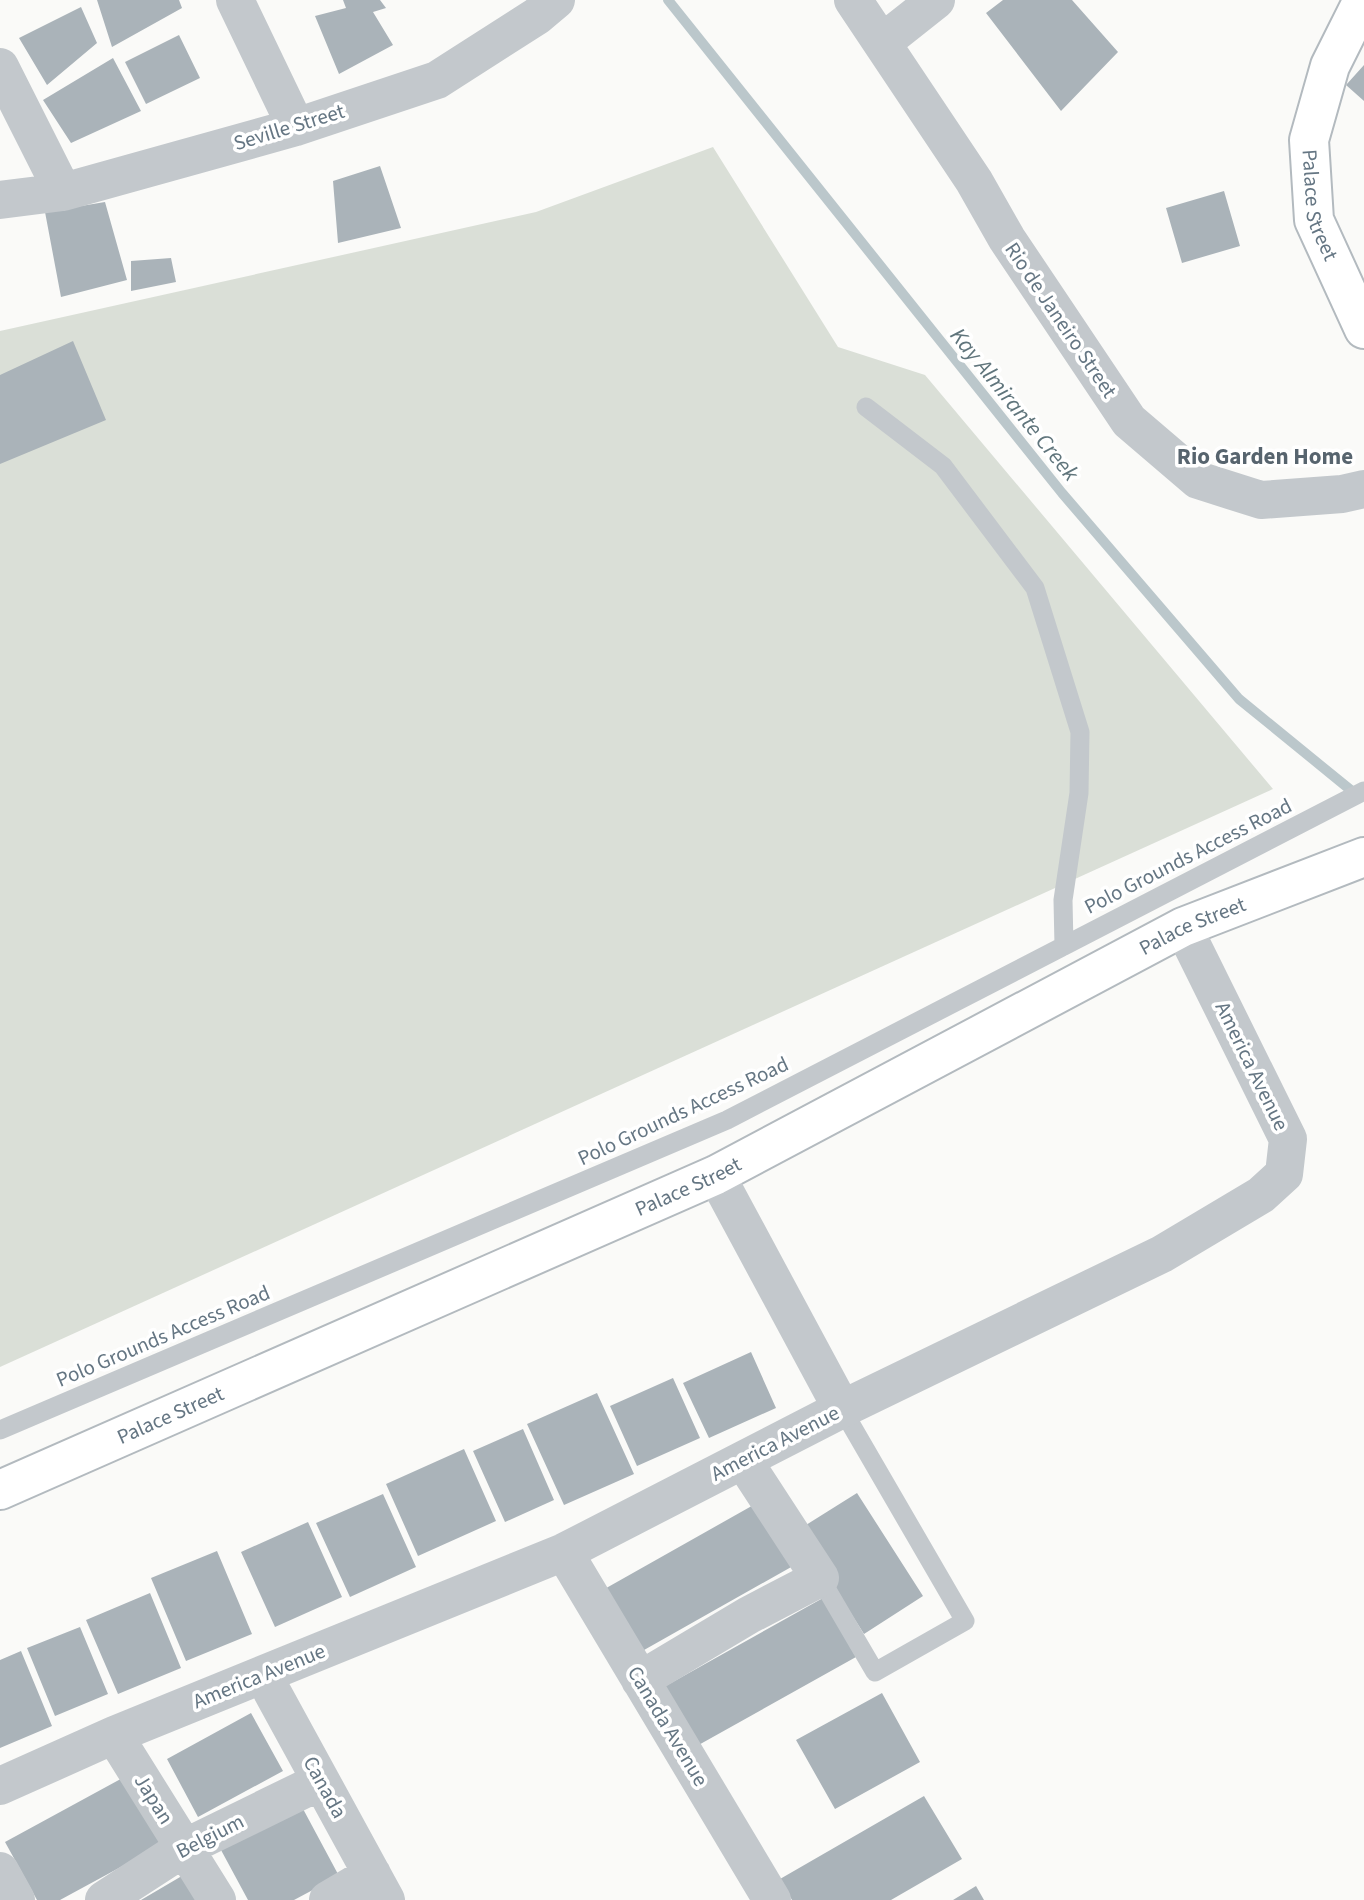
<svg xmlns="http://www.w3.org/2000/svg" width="1364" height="1900" font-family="'Source Sans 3',sans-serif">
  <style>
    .green { fill: #dadfd7 }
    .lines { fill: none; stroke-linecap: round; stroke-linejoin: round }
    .stream { stroke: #bbc7cb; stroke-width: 10 }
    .building { fill: #aab3b9 }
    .secondary-casing { stroke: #b3babf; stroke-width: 42 }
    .lane { stroke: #c3c8cc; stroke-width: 19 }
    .street { stroke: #c3c8cc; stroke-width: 38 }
    .secondary { stroke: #fff; stroke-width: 38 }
    .labels { text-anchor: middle; stroke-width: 7; stroke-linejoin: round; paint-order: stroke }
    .street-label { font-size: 21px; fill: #657683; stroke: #fff }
    .water-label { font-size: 23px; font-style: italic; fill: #60757c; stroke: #fff }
    .neighbourhood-label { font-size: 23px; font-weight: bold; fill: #57646e; stroke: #fff }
  </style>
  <rect width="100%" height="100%" fill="#fafaf8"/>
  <path class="green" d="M 713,147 L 838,347 L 925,375 L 1273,789 L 0,1367 L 0,331 L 536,212 Z"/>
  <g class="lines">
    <path class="stream" d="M 668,0 L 1062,493 L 1239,699 L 1358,796"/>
  </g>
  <path class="building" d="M 97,0 L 179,0 L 182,8 L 112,47 Z
    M 343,0 L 380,0 L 386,8 L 373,12 L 393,45 L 339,74 L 315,16 L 346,8 Z
    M 1003,0 L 1072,0 L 1118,52 L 1061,111 L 986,13 Z
    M 81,7 L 97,43 L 47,85 L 19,38 Z
    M 179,35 L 200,78 L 146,104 L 125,62 Z
    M 113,58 L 141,111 L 71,143 L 43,100 Z
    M 1364,65 L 1364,101 L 1346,85 Z
    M 380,166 L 401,228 L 338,243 L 333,181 Z
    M 1224,191 L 1240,246 L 1182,263 L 1166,208 Z
    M 105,202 L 127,280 L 61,297 L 45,212 Z
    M 171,258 L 176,282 L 131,291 L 131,261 Z
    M 73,341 L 106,420 L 0,464 L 0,375 Z
    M 751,1352 L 776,1408 L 709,1438 L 683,1383 Z
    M 673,1378 L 700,1438 L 637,1466 L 610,1406 Z
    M 597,1393 L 634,1474 L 564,1505 L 527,1424 Z
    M 523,1429 L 554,1500 L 505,1522 L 473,1451 Z
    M 464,1449 L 496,1521 L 418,1556 L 386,1484 Z
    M 857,1493 L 923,1596 L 864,1634 L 798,1530 Z
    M 383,1494 L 416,1567 L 350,1597 L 316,1523 Z
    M 757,1503 L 793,1566 L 637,1654 L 601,1591 Z
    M 308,1522 L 342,1597 L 275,1627 L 241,1552 Z
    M 217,1551 L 252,1634 L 186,1661 L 151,1578 Z
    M 150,1593 L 181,1668 L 118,1694 L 86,1620 Z
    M 823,1598 L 856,1657 L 695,1747 L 662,1688 Z
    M 80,1627 L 108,1694 L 55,1716 L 27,1648 Z
    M 21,1651 L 52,1726 L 0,1748 L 0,1660 Z
    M 882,1693 L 920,1762 L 835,1809 L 796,1740 Z
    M 251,1713 L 283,1771 L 198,1817 L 167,1759 Z
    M 128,1775 L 165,1843 L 60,1900 L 37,1900 L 5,1842 Z
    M 924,1796 L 962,1859 L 891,1900 L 792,1900 L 780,1879 Z
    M 302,1807 L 339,1876 L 294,1900 L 248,1900 L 221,1850 Z
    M 192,1870 L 210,1900 L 141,1900 Z
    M 976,1886 L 984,1900 L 953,1900 Z"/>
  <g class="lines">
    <defs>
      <g id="secondary">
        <path id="s1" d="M 1363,0 L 1330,66 L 1309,140 L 1314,220 L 1364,329"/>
        <path id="s2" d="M 0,1490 L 716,1175 L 1183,927 L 1364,857"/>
      </g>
    </defs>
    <use href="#secondary" class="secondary-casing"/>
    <path class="lane" d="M 866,407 L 943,466 L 1035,588 L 1080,732 L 1079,793 L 1063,900 L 1064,946
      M 0,1430 L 727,1120 L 1364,791
      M 820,1578 L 875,1672 L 965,1621 L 842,1409"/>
    <path class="street" d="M 235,0 L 296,127
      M 853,0 L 974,181 L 1007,239 L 1129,421 L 1198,480 L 1261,500 L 1342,494 L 1364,489
      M 883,42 L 936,0
      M 0,67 L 63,192
      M 0,200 L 63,192 L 296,127 L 437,80 L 537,16 L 556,0
      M 716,1175 L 842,1409
      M 564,1552 L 772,1900
      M 263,1675 L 386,1900
      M 640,1680 L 749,1615 L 820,1578 L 743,1460
      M 114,1735 L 217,1900
      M 0,1786 L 114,1735 L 564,1552 L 842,1409 L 1162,1254 L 1261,1195 L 1284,1174 L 1288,1139 L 1183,927
      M 0,1871 L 16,1900
      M 104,1900 L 184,1848 L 321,1781
      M 328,1900 L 372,1874"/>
    <use href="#secondary" class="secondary"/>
  </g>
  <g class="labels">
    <g class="street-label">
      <text transform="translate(289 127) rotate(-17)" y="7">Seville Street</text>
      <text dy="7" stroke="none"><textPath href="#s1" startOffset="217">Palace Street</textPath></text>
      <text transform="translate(1061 320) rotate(56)" y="7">Rio de Janeiro Street</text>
      <text transform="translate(1188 856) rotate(-27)" y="7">Polo Grounds Access Road</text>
      <text dy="7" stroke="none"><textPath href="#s2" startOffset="1320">Palace Street</textPath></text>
      <text transform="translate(1252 1066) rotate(64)" y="7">America Avenue</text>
      <text transform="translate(683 1111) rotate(-25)" y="7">Polo Grounds Access Road</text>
      <text dy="7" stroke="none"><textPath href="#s2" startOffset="752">Palace Street</textPath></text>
      <text transform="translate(163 1336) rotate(-23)" y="7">Polo Grounds Access Road</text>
      <text dy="7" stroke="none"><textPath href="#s2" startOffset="186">Palace Street</textPath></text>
      <text transform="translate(775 1443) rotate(-27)" y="7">America Avenue</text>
      <text transform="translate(259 1676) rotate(-22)" y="7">America Avenue</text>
      <text transform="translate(668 1726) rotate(59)" y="7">Canada Avenue</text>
      <text transform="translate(325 1787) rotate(61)" y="7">Canada</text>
      <text transform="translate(154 1799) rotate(58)" y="7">Japan</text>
      <text transform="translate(210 1836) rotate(-27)" y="7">Belgium</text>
    </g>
    <g class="water-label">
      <text transform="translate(1015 404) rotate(51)" y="8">Kay Almirante Creek</text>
    </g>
    <g class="neighbourhood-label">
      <text x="1265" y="464">Rio Garden Home</text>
    </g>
  </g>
</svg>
